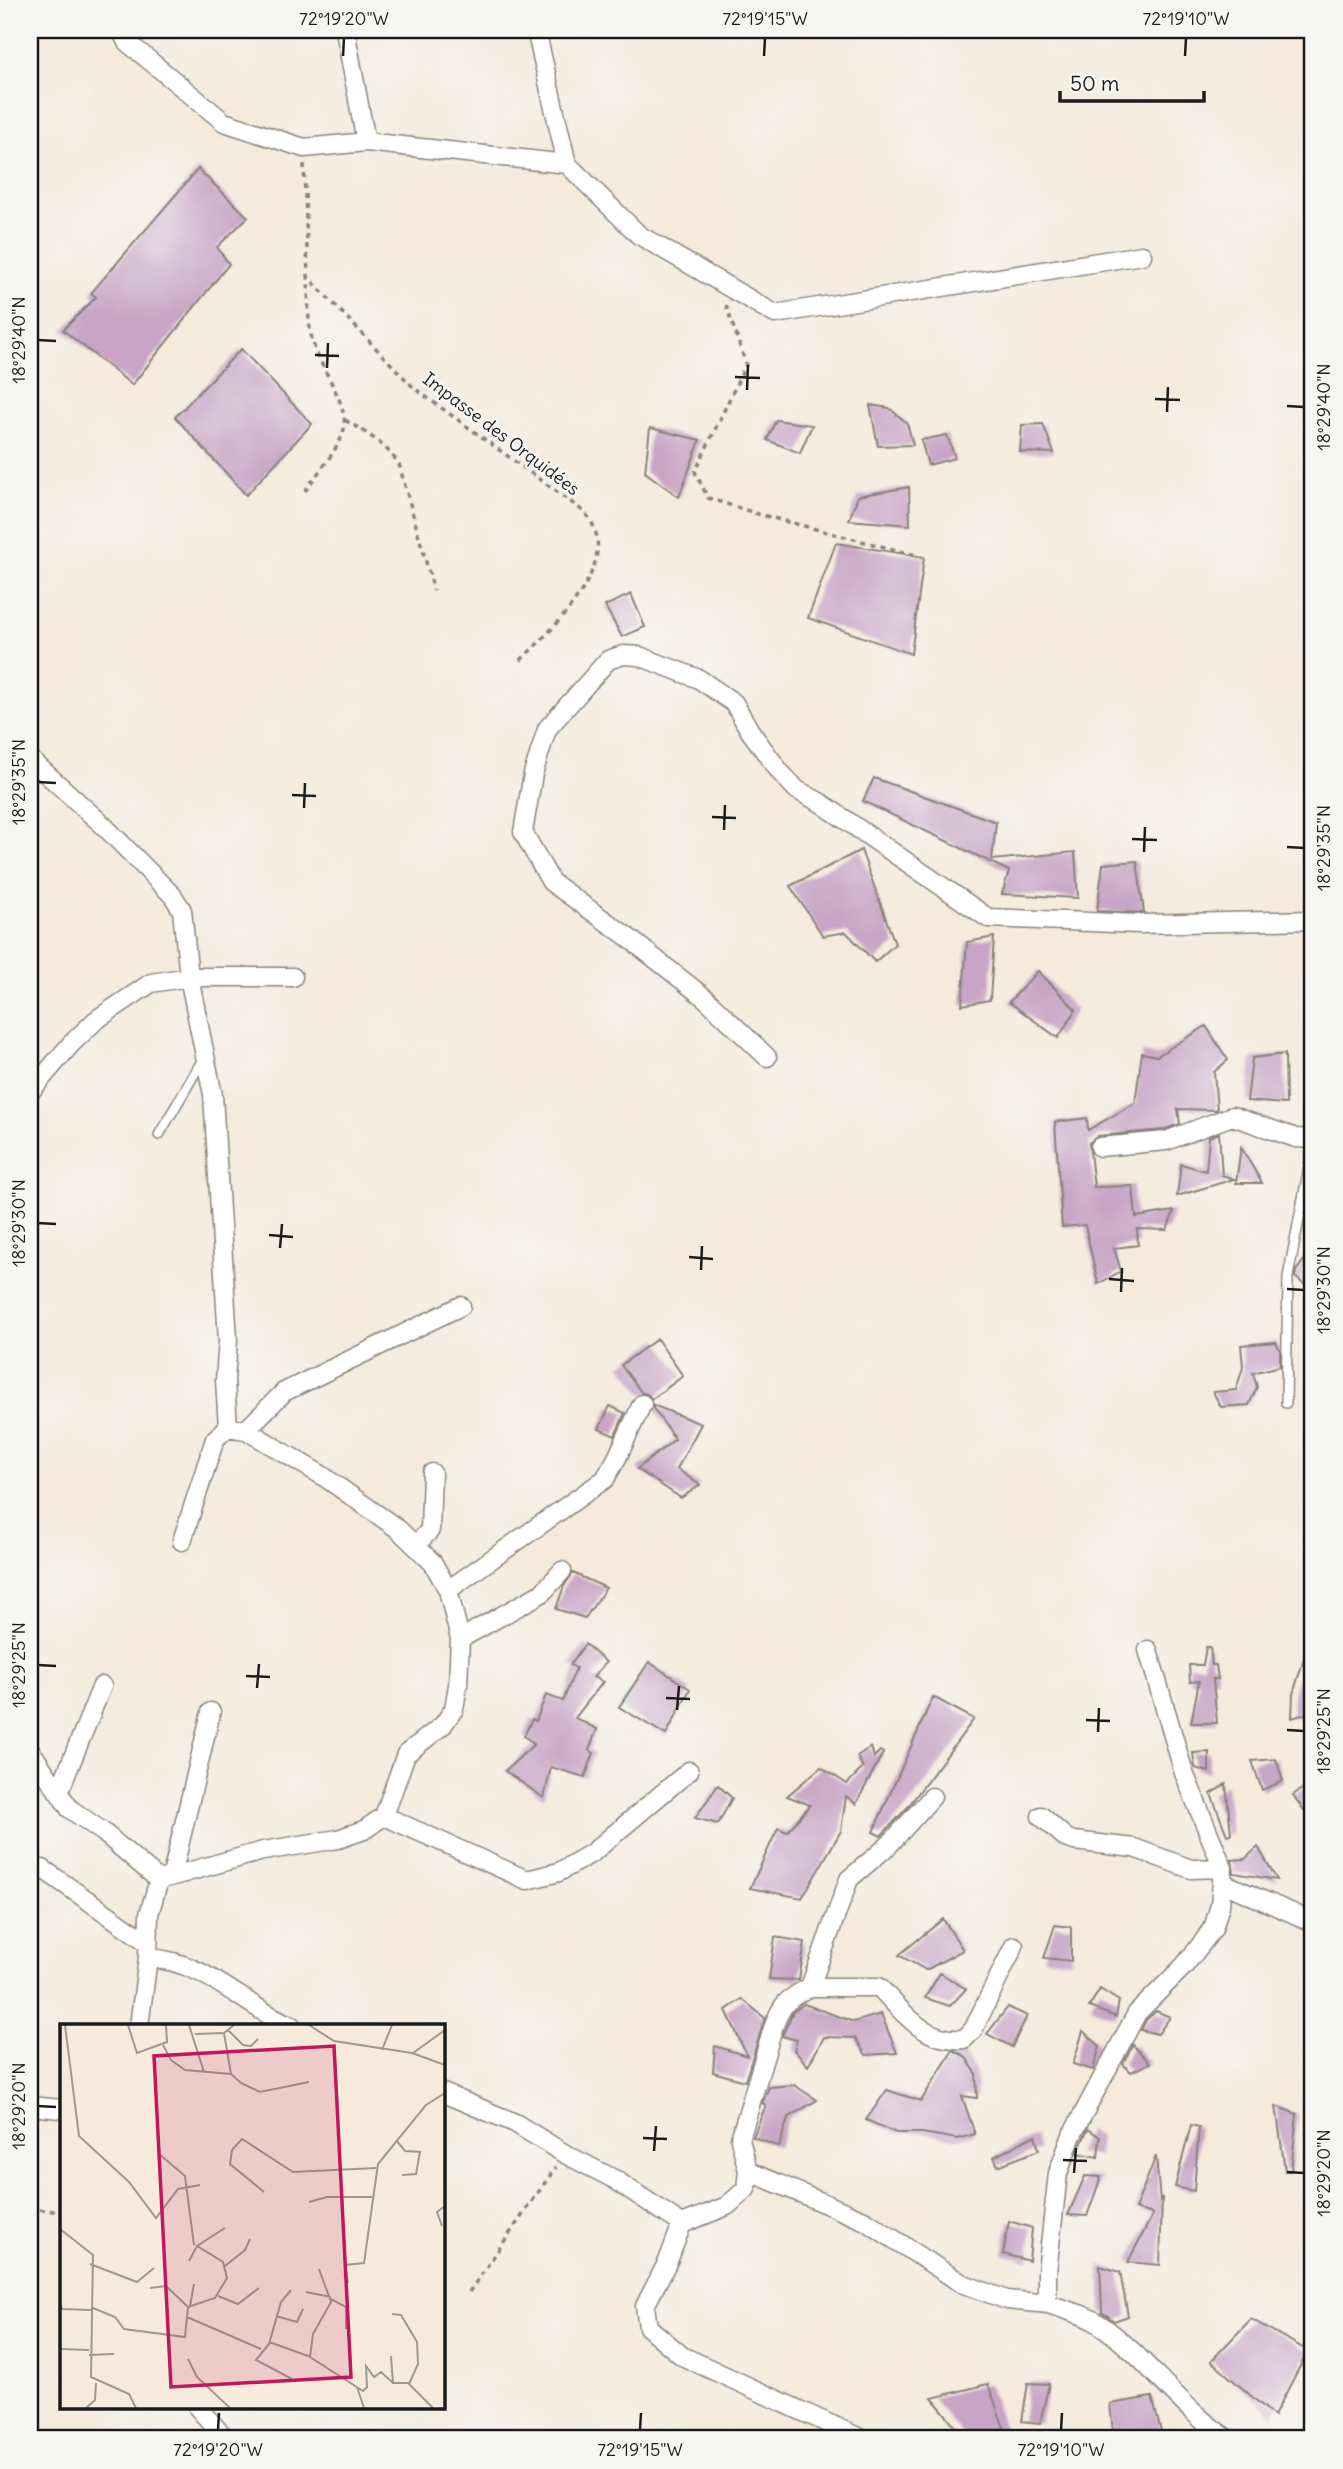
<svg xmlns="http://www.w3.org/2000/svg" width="1343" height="2469" font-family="Delius,sans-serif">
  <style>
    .building { fill: #c8a4c6 }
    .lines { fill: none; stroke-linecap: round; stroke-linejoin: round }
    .service-casing { stroke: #88837c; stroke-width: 12 }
    .minor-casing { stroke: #88837c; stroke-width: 21 }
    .path { stroke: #88837c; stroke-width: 3.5; stroke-dasharray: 5 5; stroke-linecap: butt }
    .service { stroke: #fff; stroke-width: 9 }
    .minor { stroke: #fff; stroke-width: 18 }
    .ticks { fill: none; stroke: #1c1c1c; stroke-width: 2.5 }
    .labels { text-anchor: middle; stroke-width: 5; stroke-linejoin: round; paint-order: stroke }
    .street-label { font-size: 18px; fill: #1c1c1c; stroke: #f6f6f2 }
    .inset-road { fill: none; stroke: #9e988f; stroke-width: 2 }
    .view { fill: #c2185b; fill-opacity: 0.15; stroke: #c2185b; stroke-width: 3.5 }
    .inset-edge { fill: none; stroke: #1c1c1c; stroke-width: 3.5 }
    .neatline { fill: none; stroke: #1c1c1c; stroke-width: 2.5 }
    .ticks-label { font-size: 18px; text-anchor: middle; fill: #1c1c1c }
  </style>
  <rect width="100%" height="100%" fill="#f6f6f2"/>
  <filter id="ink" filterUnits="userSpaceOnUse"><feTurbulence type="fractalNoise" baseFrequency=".0143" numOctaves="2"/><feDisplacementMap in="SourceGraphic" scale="14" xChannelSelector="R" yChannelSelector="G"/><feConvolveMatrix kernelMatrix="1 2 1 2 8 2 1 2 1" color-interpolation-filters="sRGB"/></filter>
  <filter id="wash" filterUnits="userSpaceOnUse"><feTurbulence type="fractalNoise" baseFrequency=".00686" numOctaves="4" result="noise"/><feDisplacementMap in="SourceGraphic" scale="28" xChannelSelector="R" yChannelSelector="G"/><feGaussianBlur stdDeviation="1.57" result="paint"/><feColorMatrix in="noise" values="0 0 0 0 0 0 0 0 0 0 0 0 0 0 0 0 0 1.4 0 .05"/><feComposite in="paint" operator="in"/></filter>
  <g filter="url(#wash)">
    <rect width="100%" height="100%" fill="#f5eadc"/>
    <g id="blocks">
      <path class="building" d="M 198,169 L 248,217 L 217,247 L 229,264 L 132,385 L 63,330 L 96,297 L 91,293 Z
        M 241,349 L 312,424 L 246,495 L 175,417 Z
        M 870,405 L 889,408 L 907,423 L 913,445 L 878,446 Z
        M 776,420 L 812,425 L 800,453 L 767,440 Z
        M 1043,424 L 1054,453 L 1020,452 L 1022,425 Z
        M 650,428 L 700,440 L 679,497 L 645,472 Z
        M 947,435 L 955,458 L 928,465 L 921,440 Z
        M 909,487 L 910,525 L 849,520 L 858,496 Z
        M 836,543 L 924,557 L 911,654 L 808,618 Z
        M 631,594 L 645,627 L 622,637 L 605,606 Z
        M 874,778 L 996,822 L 992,860 L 1075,852 L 1078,898 L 1002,894 L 1009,871 L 863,801 Z
        M 861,850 L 895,944 L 875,962 L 846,932 L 823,936 L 790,886 Z
        M 1137,861 L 1144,913 L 1097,911 L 1103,864 Z
        M 994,937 L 990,1000 L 962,1005 L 967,942 Z
        M 1038,971 L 1076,1010 L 1058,1038 L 1009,1002 Z
        M 1206,1026 L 1228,1060 L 1214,1072 L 1217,1110 L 1178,1109 L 1180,1124 L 1163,1130 L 1098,1136 L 1089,1143 L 1094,1187 L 1133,1186 L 1136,1217 L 1174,1211 L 1167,1230 L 1137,1229 L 1138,1245 L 1114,1248 L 1121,1271 L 1098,1284 L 1085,1225 L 1062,1227 L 1055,1122 L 1087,1118 L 1088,1130 L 1135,1103 L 1142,1053 L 1157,1056 Z
        M 1285,1054 L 1286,1104 L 1247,1101 L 1252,1058 Z
        M 1219,1133 L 1222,1175 L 1234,1179 L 1177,1196 L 1181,1164 L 1206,1171 L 1209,1137 Z
        M 1241,1147 L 1262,1183 L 1236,1183 Z
        M 1313,1248 L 1313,1274 L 1305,1285 L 1295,1277 L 1296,1271 Z
        M 657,1339 L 683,1376 L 652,1399 L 647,1394 L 642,1393 L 621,1365 Z
        M 1276,1342 L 1280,1350 L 1280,1366 L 1253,1373 L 1257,1387 L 1249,1405 L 1221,1407 L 1213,1392 L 1236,1390 L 1243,1367 L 1241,1345 Z
        M 653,1405 L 701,1424 L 677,1469 L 700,1485 L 681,1498 L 637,1469 L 675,1439 L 653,1408 Z
        M 610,1406 L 625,1413 L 615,1436 L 599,1429 Z
        M 573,1573 L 606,1588 L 585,1618 L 556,1609 L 564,1586 Z
        M 585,1644 L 606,1662 L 593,1677 L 603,1682 L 575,1718 L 597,1729 L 589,1750 L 594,1753 L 585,1777 L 551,1767 L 544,1798 L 505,1771 L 534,1744 L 524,1736 L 532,1719 L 536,1721 L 546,1695 L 563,1701 L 576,1668 L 570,1665 Z
        M 1206,1647 L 1210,1647 L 1212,1665 L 1216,1665 L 1218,1679 L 1213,1679 L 1217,1723 L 1191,1723 L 1199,1681 L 1190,1682 L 1189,1665 L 1203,1665 Z
        M 1305,1655 L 1312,1656 L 1308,1698 L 1311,1697 L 1309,1713 L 1292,1718 L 1293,1694 Z
        M 649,1662 L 690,1689 L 666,1735 L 619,1707 Z
        M 933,1697 L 974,1719 L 907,1808 L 881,1836 L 873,1832 Z
        M 871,1747 L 874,1757 L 880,1751 L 883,1753 L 856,1804 L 846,1796 L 841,1831 L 802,1898 L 750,1888 L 778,1828 L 787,1832 L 810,1805 L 787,1796 L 821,1767 L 847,1784 L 863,1768 L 857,1756 Z
        M 1209,1752 L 1209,1772 L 1195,1768 L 1193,1753 Z
        M 1276,1759 L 1283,1781 L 1262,1790 L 1252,1761 Z
        M 1226,1784 L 1231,1834 L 1227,1835 L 1211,1794 Z
        M 718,1785 L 732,1798 L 718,1824 L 695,1818 Z
        M 1308,1785 L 1313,1793 L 1313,1823 L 1293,1795 Z
        M 1258,1847 L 1277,1880 L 1234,1873 L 1232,1860 L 1245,1859 Z
        M 943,1919 L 963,1950 L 926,1970 L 899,1955 Z
        M 1055,1925 L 1071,1927 L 1071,1961 L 1044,1958 Z
        M 775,1937 L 805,1942 L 799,1980 L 769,1979 Z
        M 940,1973 L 966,1989 L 950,2006 L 925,1998 Z
        M 1100,1989 L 1119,2001 L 1116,2017 L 1089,2007 Z
        M 742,1999 L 765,2018 L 745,2081 L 713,2072 L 715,2046 L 747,2056 L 726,2010 Z
        M 804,2004 L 854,2022 L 881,2014 L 897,2053 L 866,2055 L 855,2038 L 824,2037 L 808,2066 L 794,2050 L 797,2040 L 782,2036 L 793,2012 Z
        M 1008,2007 L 1027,2016 L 1012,2047 L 987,2034 Z
        M 1156,2011 L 1170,2017 L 1158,2034 L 1141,2030 L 1146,2020 Z
        M 1083,2031 L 1100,2046 L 1093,2070 L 1073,2064 Z
        M 1133,2045 L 1150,2063 L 1131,2072 L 1123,2064 Z
        M 953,2050 L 965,2056 L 976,2073 L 977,2098 L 962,2096 L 975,2134 L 958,2139 L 922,2133 L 896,2133 L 866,2120 L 887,2090 L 921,2101 Z
        M 794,2085 L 817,2100 L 788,2118 L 779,2147 L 753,2137 L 766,2105 L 762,2103 L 769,2087 Z
        M 1276,2106 L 1297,2114 L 1291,2171 L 1285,2171 Z
        M 1191,2125 L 1199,2127 L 1194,2191 L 1175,2187 Z
        M 1088,2129 L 1100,2137 L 1098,2157 L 1077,2153 Z
        M 1035,2135 L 1039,2150 L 998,2166 L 994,2157 Z
        M 1156,2156 L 1160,2201 L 1162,2197 L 1160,2265 L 1128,2262 L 1153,2214 L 1135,2209 Z
        M 1085,2176 L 1101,2177 L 1087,2216 L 1068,2215 Z
        M 1009,2221 L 1032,2228 L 1029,2261 L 1003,2254 Z
        M 1100,2266 L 1120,2272 L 1128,2316 L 1114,2321 L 1102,2312 Z
        M 1251,2319 L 1308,2351 L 1274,2416 L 1211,2361 Z
        M 1028,2383 L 1049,2384 L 1040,2423 L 1022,2421 Z
        M 988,2384 L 1008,2439 L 966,2439 L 932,2398 Z
        M 1152,2397 L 1163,2439 L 1119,2439 L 1113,2432 L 1110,2404 Z"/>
    </g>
  </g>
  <g filter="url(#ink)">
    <use href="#blocks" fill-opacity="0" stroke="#88837c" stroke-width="2"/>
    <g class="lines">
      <defs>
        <path id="service" d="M 159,1135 L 203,1059
          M 1286,1403 L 1288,1277 L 1313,1146"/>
        <path id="minor" d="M 121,30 L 127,42 L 224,122 L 304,148 L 366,142 L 567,164
          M 345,30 L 366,142
          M 536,30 L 567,164 L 639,235 L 775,314 L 1142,255
          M 30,759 L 103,825 L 173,896 L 182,910 L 189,977 L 213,1095 L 228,1340 L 225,1380 L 228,1427
          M 767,1057 L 705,998 L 625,935 L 551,882 L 523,832 L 533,774 L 547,729 L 608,660 L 623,655 L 639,656 L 699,679 L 734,703 L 750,731 L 780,772 L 797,790 L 821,803 L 988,918 L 1139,924 L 1313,920
          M 30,1092 L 71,1044 L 96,1020 L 151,983 L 189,977 L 293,977
          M 1100,1147 L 1166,1141 L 1232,1116 L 1296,1138 L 1313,1139
          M 246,1430 L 284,1392 L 461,1306
          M 416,1545 L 430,1530 L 432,1473
          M 448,1590 L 605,1479 L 617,1458 L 642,1404
          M 460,1639 L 542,1593 L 562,1571
          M 1148,1650 L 1184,1773 L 1223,1868 L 1220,1905 L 1213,1929 L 1184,1966 L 1137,2013 L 1072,2135 L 1058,2173 L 1047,2272 L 1047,2300 L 1049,2304 C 1066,2311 1084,2313 1099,2324 C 1146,2356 1178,2407 1228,2439
          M 30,1750 L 70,1809 L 103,1832 L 159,1880 L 149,1914 L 148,1958 L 139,2026
          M 59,1792 L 102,1686
          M 384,1816 L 527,1880 L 559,1872 L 592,1853 L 689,1771
          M 1041,1816 L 1066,1838 L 1074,1841 L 1134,1848 L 1191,1869 L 1223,1868
          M 43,1869 L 147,1942
          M 172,1875 L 211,1712
          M 159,1880 L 263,1851 L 338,1839 L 364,1830 L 384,1816 L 406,1754 L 443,1725 L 454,1709 L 458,1685 L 460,1639 L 448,1590 L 433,1563 L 398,1529 L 323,1476 L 246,1430 L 228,1427 L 215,1439 L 182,1541
          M 1223,1883 L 1313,1922
          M 148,1958 C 207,1961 242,2006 292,2026
          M 810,1987 L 879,1987 C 905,2014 923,2042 964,2039 L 973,2030 L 1014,1946
          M 443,2093 L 515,2123 L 565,2154 L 614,2179 L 682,2224
          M 30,2106 L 61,2109
          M 748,2171 L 866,2221 L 961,2283 L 1007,2300 L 1049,2304
          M 198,2408 L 226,2439
          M 862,2439 L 682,2356 L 648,2327 L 645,2306 L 668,2261 L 682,2224 L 727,2206 L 746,2189 L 748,2171 L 740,2139 L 773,2028 C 782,2003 787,1999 810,1987 L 849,1879 L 889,1845 L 932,1797"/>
      </defs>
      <use href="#service" class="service-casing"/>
      <use href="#minor" class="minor-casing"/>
      <path class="path" d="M 304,164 L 308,277 L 414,388 L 568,500 C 575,505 584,511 589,518 C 622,567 549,632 518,663
        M 726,305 L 746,364 L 695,472 L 708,498 L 758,514 L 919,556
        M 345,420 C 367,433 384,443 399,464 L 434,591
        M 305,491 C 316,475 335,453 342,436 C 354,407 318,368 312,339 C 307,320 309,298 308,279
        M 30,2208 L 61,2212
        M 469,2292 L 556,2167"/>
      <use href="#service" class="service"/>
      <use href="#minor" class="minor"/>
    </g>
  </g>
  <path class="ticks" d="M 343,56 L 344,38M 764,56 L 765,38M 1185,56 L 1186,38M 38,340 L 56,341M 315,355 L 339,356M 327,368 L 328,343M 735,377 L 760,378M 747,390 L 748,365M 1155,399 L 1180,400M 1287,406 L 1304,407M 1167,412 L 1168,387M 38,782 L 56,783M 292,795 L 316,796M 304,808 L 305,783M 712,817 L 736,818M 724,830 L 725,805M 1132,839 L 1157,840M 1287,847 L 1304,848M 1144,852 L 1145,827M 38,1223 L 56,1224M 269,1235 L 293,1237M 280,1248 L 282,1224M 689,1257 L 713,1259M 701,1270 L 702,1246M 1109,1279 L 1134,1281M 1287,1289 L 1304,1290M 1121,1292 L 1122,1268M 38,1665 L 56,1666M 246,1676 L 270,1677M 257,1688 L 259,1664M 666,1698 L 690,1699M 677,1710 L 679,1686M 1086,1720 L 1110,1721M 1287,1730 L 1304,1731M 1098,1732 L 1099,1708M 38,2106 L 56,2107M 643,2138 L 667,2139M 654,2151 L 656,2126M 1063,2160 L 1087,2161M 1287,2172 L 1304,2173M 1074,2173 L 1076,2148M 218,2430 L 219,2413M 640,2430 L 641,2413M 1061,2430 L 1062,2413"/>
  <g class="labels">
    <g class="street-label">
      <text transform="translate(501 434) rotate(37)" y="6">Impasse des Orquidées</text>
    </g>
  </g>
  <g transform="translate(60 2024)">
    <rect width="385" height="385" fill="#f5eadc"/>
    <path class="inset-road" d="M 5,1 L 19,112 L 69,158 L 96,194 L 118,165 L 140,161M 68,1 L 77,29 L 107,18 L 106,1M 129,1 L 144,48M 249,1 L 274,17 L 352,29 L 385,41M 168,6 L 183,21 L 191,22 L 198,15M 164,9 L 171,50 L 181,59 L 200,68 L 249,58M 135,10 L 164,9 L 174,1M 103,21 L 111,36 L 125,46 L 171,50M 322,26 L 332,1M 353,29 L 385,6M 336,116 L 345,127 L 360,128 L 356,150 L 342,151M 98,129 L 125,152 L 134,221M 204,168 L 170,140 L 172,126 L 182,115 L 233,148 L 316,144M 249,178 L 267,173 L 312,173M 382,202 L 377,188 L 385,182M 0,205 L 33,231 L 31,353 L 69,370 L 76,384M 137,222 L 165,204M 30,240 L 77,258 L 94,244M 165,242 L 185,226 L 190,215M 259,245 L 271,278 L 253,310 L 250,333 L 303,367 L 307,363 L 306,342 L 314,353 L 321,348 L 333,359M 288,259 L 285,241 L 304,239 L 318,140 L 366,81 L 385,69M 231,266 L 221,278 L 209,320 L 196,336 L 232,355M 246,268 L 271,273M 158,272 L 178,280 L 199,264M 271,275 L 286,283 L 286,305M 0,278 L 2,285 L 32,286M 130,282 L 134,260M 128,283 L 155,274 L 167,254 L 163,238 L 137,222 L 129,237M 33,284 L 55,293 L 64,305 L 125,313 L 128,283 L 106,262 L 90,264M 332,290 L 341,291 L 357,318 L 358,340 L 349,360M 216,292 L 237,298 L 243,285M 127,293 L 201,325M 209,318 L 251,333M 0,325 L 29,326M 29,331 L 54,330M 331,332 L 333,359 L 348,359 L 373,384M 128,335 L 137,353 L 170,384M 297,363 L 304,384M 26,384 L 35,376 L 36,359"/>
    <path class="view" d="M 274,22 L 291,353 L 111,363 L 94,32 Z"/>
    <rect width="385" height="385" class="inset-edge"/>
  </g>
  <rect width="1343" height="2469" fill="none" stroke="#f6f6f2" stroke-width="77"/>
  <path d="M1060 91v10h144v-10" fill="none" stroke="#1c1c1c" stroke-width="3.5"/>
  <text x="1070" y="91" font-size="21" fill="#1c1c1c" stroke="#f6f6f2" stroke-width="5" paint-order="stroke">50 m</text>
  <rect x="38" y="38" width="1266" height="2392" class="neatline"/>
  <g class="ticks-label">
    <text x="344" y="25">72°19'20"W</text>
    <text x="765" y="25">72°19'15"W</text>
    <text x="1186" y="25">72°19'10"W</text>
    <text transform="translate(19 340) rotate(-90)" y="6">18°29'40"N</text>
    <text transform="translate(1324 407) rotate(-90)" y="6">18°29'40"N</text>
    <text transform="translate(19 782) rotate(-90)" y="6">18°29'35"N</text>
    <text transform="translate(1324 848) rotate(-90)" y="6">18°29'35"N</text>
    <text transform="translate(19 1223) rotate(-90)" y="6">18°29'30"N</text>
    <text transform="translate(1324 1290) rotate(-90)" y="6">18°29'30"N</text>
    <text transform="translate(19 1665) rotate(-90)" y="6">18°29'25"N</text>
    <text transform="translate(1324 1731) rotate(-90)" y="6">18°29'25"N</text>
    <text transform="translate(19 2106) rotate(-90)" y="6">18°29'20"N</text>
    <text transform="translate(1324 2173) rotate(-90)" y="6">18°29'20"N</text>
    <text x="218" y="2456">72°19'20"W</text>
    <text x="640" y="2456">72°19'15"W</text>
    <text x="1061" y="2456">72°19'10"W</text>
  </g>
</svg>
